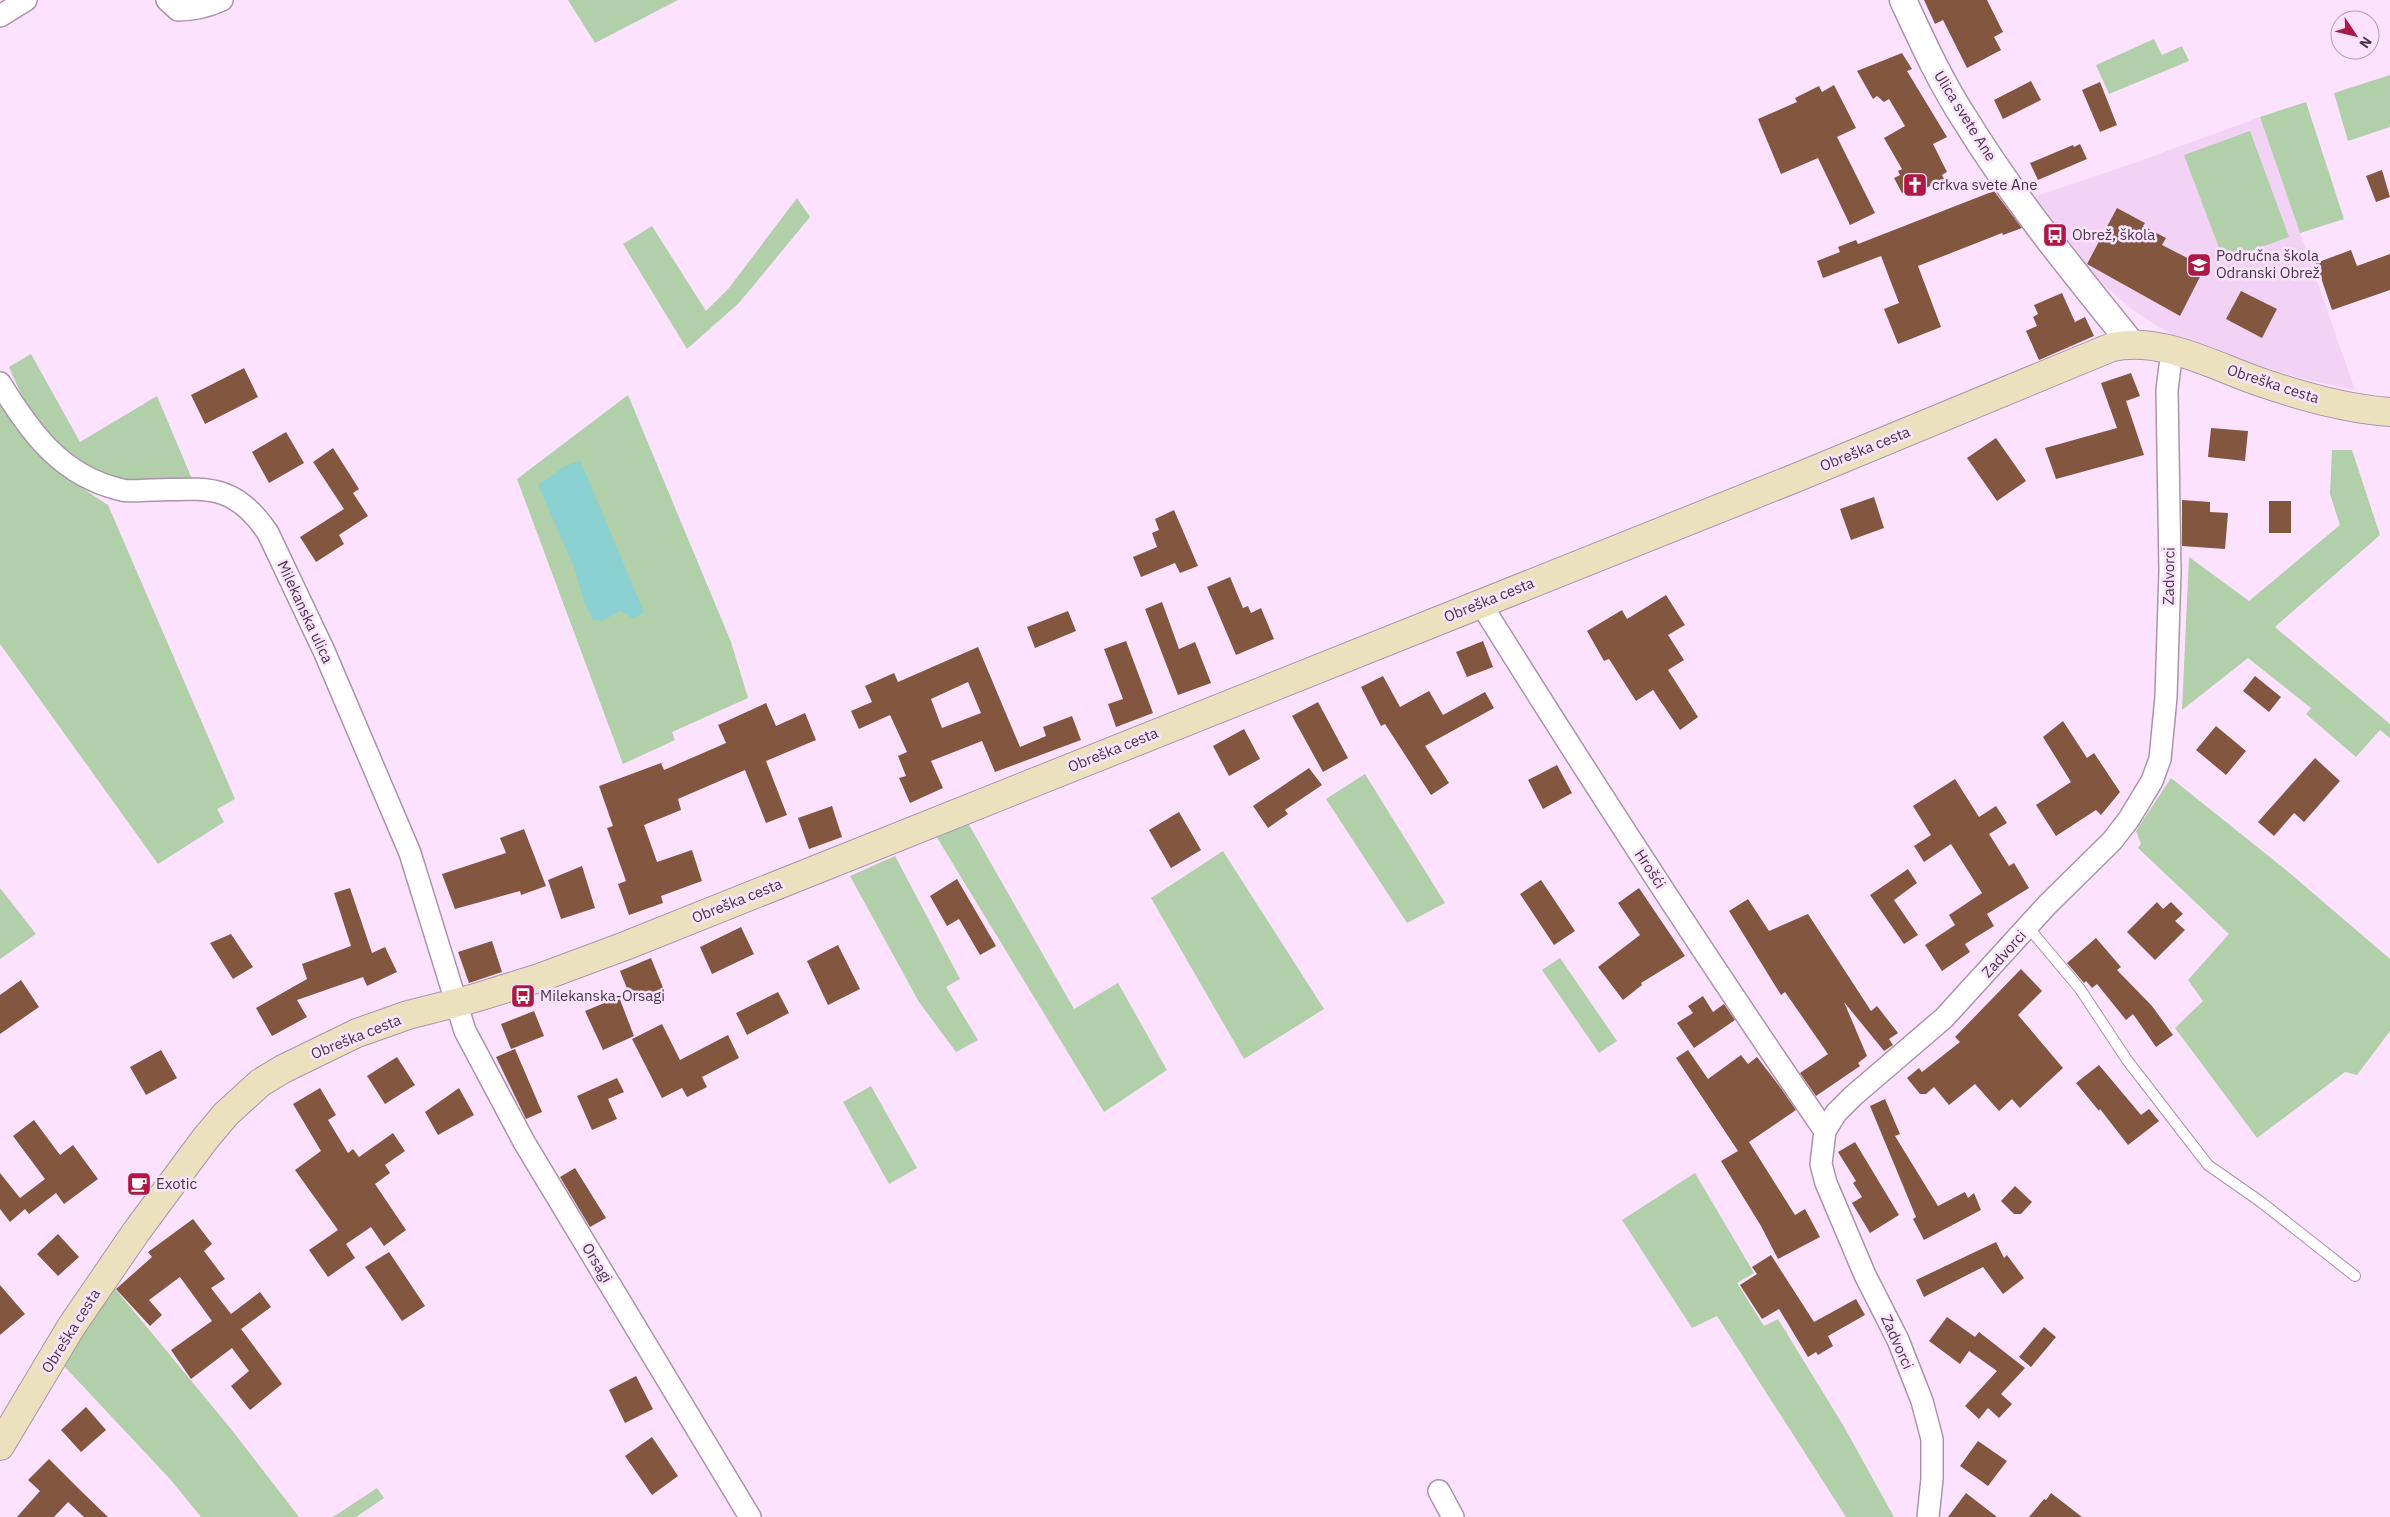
<svg xmlns="http://www.w3.org/2000/svg" width="2390" height="1517" font-family="'IBM Plex Sans',sans-serif">
  <style>
    .built { fill: #f3d3f5 }
    .green { fill: #b1cfa8 }
    .water { fill: #8cd1d1 }
    .building { fill: #835640; fill-rule: evenodd }
    .lines { fill: none; stroke-linecap: round; stroke-linejoin: round }
    .service-casing { stroke: #ac93ad; stroke-width: 12 }
    .minor-casing { stroke: #ac93ad; stroke-width: 24 }
    .tertiary-casing { stroke: #ac93ad; stroke-width: 29 }
    .secondary-casing { stroke: #ac93ad; stroke-width: 30 }
    .service { stroke: #fff; stroke-width: 10 }
    .minor { stroke: #fff; stroke-width: 21 }
    .tertiary { stroke: #fff; stroke-width: 26 }
    .secondary { stroke: #ece1be; stroke-width: 28 }
    .labels { text-anchor: middle; stroke-width: 5; stroke-linejoin: round; paint-order: stroke }
    .street-label { font-size: 15px; fill: #433843; stroke: #fde2ff }
    .poi-label { font-size: 15px; fill: #433843; stroke: #fde2ff; text-anchor: start }
  </style>
  <rect width="100%" height="100%" fill="#fde2ff"/>
  <path class="built" d="M 2260,117 L 2355,390 L 2299,378 L 2252,363 L 2177,337 L 2160,328 L 2133,310 L 2100,282 L 2071,249 L 2033,197 L 2137,162 Z"/>
  <path class="green" d="M 568,0 L 678,0 L 595,43 Z
    M 2154,39 L 2162,55 L 2182,46 L 2189,61 L 2109,94 L 2096,65 Z
    M 2390,75 L 2390,127 L 2348,141 L 2334,93 Z
    M 2306,102 L 2344,219 L 2300,233 L 2260,117 Z
    M 2250,131 L 2289,237 L 2224,261 L 2184,155 Z
    M 797,198 L 810,217 L 739,303 L 687,349 L 623,244 L 652,226 L 706,311 L 729,288 Z
    M 31,354 L 80,442 L 157,396 L 192,479 C 175,480 156,483 138,481 C 66,475 35,429 9,367 Z
    M 628,395 L 731,642 L 748,698 L 672,732 L 675,740 L 623,764 L 517,479 Z
    M 0,400 L 39,451 L 68,479 L 108,505 L 235,799 L 217,809 L 224,822 L 158,864 L 0,644 Z
    M 2332,450 L 2352,450 L 2380,535 L 2275,627 L 2390,724 L 2390,738 L 2380,730 L 2356,757 L 2306,714 L 2311,708 L 2248,658 L 2182,710 L 2189,557 L 2249,601 L 2340,525 L 2330,494 Z
    M 1365,774 L 1445,903 L 1407,923 L 1326,799 Z
    M 2171,778 L 2286,870 L 2390,959 L 2390,1031 L 2357,1075 L 2345,1072 L 2257,1138 L 2175,1028 L 2203,1001 L 2188,980 L 2229,934 L 2138,848 L 2141,844 L 2136,831 Z
    M 968,823 L 1074,1009 L 1118,983 L 1167,1070 L 1104,1112 L 936,836 Z
    M 1223,851 L 1324,1009 L 1244,1059 L 1151,898 Z
    M 895,856 L 960,979 L 946,987 L 978,1040 L 956,1052 L 919,1002 L 850,876 Z
    M 0,888 L 36,934 L 0,959 Z
    M 1560,958 L 1617,1041 L 1599,1053 L 1542,970 Z
    M 871,1086 L 917,1168 L 889,1184 L 843,1102 Z
    M 1695,1173 L 1754,1273 L 1737,1283 L 1764,1326 L 1778,1319 L 1843,1425 L 1894,1517 L 1846,1517 L 1717,1316 L 1692,1328 L 1622,1220 Z
    M 113,1286 L 231,1429 L 299,1517 L 201,1517 L 170,1479 L 63,1365 L 82,1332 Z
    M 377,1488 L 384,1498 L 356,1517 L 333,1517 Z"/>
  <path class="water" d="M 580,460 L 644,612 L 633,619 L 621,611 L 601,621 L 593,620 L 584,602 L 574,567 L 538,485 L 565,466 Z"/>
  <path class="building" d="M 1924,0 L 1987,0 L 2003,32 L 1994,37 L 2001,50 L 1967,68 L 1943,20 L 1935,24 Z
    M 1902,53 L 1912,69 L 1907,71 L 1947,137 L 1933,144 L 1947,172 L 1942,175 L 1944,179 L 1910,196 L 1907,190 L 1902,193 L 1894,178 L 1900,175 L 1898,171 L 1902,169 L 1884,138 L 1905,126 L 1889,99 L 1884,102 L 1877,96 L 1873,99 L 1857,71 Z
    M 2031,81 L 2041,100 L 2003,119 L 1994,100 Z
    M 2100,82 L 2117,125 L 2100,132 L 2082,90 Z
    M 1834,85 L 1856,128 L 1837,137 L 1875,213 L 1850,225 L 1818,158 L 1781,174 L 1758,119 L 1797,102 L 1795,98 L 1819,86 L 1822,92 Z
    M 2080,144 L 2087,159 L 2038,180 L 2030,163 L 2073,145 L 2074,147 Z
    M 2382,170 L 2390,197 L 2376,202 L 2366,176 Z
    M 1994,191 L 2022,228 L 2003,235 L 2002,233 L 1918,266 L 1941,327 L 1898,344 L 1884,309 L 1899,303 L 1881,256 L 1823,278 L 1817,261 L 1840,252 L 1838,247 L 1856,240 L 1858,244 Z
    M 2117,208 L 2145,223 L 2143,226 L 2166,238 L 2162,245 L 2205,267 L 2180,316 L 2087,264 Z
    M 2351,250 L 2357,266 L 2390,254 L 2390,290 L 2332,310 L 2316,263 Z
    M 2241,291 L 2277,309 L 2262,338 L 2226,319 Z
    M 2062,293 L 2075,322 L 2085,317 L 2094,336 L 2039,360 L 2026,331 L 2037,326 L 2033,317 L 2038,314 L 2034,305 Z
    M 244,368 L 258,397 L 205,424 L 191,395 Z
    M 2131,373 L 2140,396 L 2126,401 L 2144,455 L 2056,479 L 2045,448 L 2117,428 L 2101,383 Z
    M 2211,428 L 2248,431 L 2245,461 L 2208,457 Z
    M 286,432 L 304,463 L 269,483 L 252,452 Z
    M 1996,438 L 2026,481 L 1997,501 L 1967,458 Z
    M 333,448 L 359,489 L 353,493 L 368,516 L 339,535 L 344,544 L 316,562 L 300,537 L 344,509 L 313,462 Z
    M 1874,497 L 1884,528 L 1851,540 L 1840,509 Z
    M 2182,500 L 2210,502 L 2210,512 L 2228,513 L 2225,549 L 2182,546 Z
    M 2269,501 L 2291,501 L 2291,533 L 2269,533 Z
    M 1174,510 L 1198,566 L 1180,573 L 1175,563 L 1141,577 L 1133,557 L 1157,547 L 1152,533 L 1159,530 L 1155,519 Z
    M 1230,577 L 1243,608 L 1248,606 L 1251,613 L 1261,608 L 1274,639 L 1236,655 L 1207,587 Z
    M 1666,595 L 1685,625 L 1668,635 L 1684,660 L 1668,670 L 1698,717 L 1680,730 L 1653,690 L 1636,701 L 1609,659 L 1604,661 L 1587,631 L 1622,610 L 1627,619 Z
    M 1162,602 L 1179,649 L 1195,642 L 1211,683 L 1178,695 L 1145,609 Z
    M 1068,611 L 1076,631 L 1035,648 L 1027,627 Z
    M 1126,641 L 1153,713 L 1116,727 L 1108,704 L 1123,699 L 1104,649 Z
    M 1483,641 L 1493,667 L 1467,677 L 1456,652 Z
    M 978,647 L 1020,747 L 1046,736 L 1043,727 L 1072,716 L 1081,740 L 995,772 L 982,741 L 931,761 L 943,788 L 910,803 L 899,778 L 906,776 L 898,756 L 907,752 L 890,715 L 859,729 L 851,711 L 872,702 L 865,686 L 894,673 L 898,682 ZM 968,682 L 981,713 L 942,728 L 931,699 Z
    M 1383,676 L 1400,707 L 1429,691 L 1443,715 L 1485,692 L 1494,708 L 1425,746 L 1449,783 L 1431,795 L 1385,724 L 1381,726 L 1361,687 Z
    M 2255,676 L 2281,697 L 2269,712 L 2243,691 Z
    M 1318,702 L 1348,758 L 1323,772 L 1292,716 Z
    M 766,703 L 776,726 L 805,713 L 816,740 L 766,761 L 787,815 L 766,823 L 745,770 L 678,799 L 681,810 L 644,825 L 657,862 L 692,850 L 702,881 L 661,896 L 663,903 L 629,915 L 618,884 L 626,881 L 607,828 L 613,826 L 599,786 L 661,763 L 664,770 L 726,743 L 718,725 Z
    M 2063,721 L 2087,758 L 2094,753 L 2120,792 L 2101,815 L 2096,810 L 2056,836 L 2036,805 L 2071,782 L 2043,737 Z
    M 2216,726 L 2246,751 L 2226,775 L 2196,750 Z
    M 1244,729 L 1260,759 L 1229,776 L 1213,746 Z
    M 2315,758 L 2340,781 L 2304,822 L 2294,813 L 2274,836 L 2258,822 Z
    M 1557,765 L 1572,793 L 1543,809 L 1528,780 Z
    M 1309,768 L 1322,785 L 1285,810 L 1288,814 L 1268,828 L 1253,806 Z
    M 1955,779 L 1979,817 L 1996,806 L 2007,823 L 1989,834 L 2009,866 L 2014,863 L 2029,888 L 1987,914 L 1994,926 L 1965,944 L 1970,952 L 1942,971 L 1925,945 L 1955,925 L 1949,915 L 1982,893 L 1951,844 L 1924,862 L 1914,846 L 1931,835 L 1913,806 Z
    M 832,806 L 842,837 L 809,849 L 798,818 Z
    M 1179,812 L 1201,850 L 1171,868 L 1149,830 Z
    M 524,829 L 546,886 L 521,895 L 520,891 L 455,909 L 442,874 L 506,853 L 500,838 Z
    M 582,866 L 595,908 L 561,919 L 548,880 Z
    M 1908,869 L 1917,883 L 1894,900 L 1918,935 L 1904,944 L 1870,895 Z
    M 957,879 L 996,946 L 980,955 L 959,919 L 947,926 L 930,896 Z
    M 1541,880 L 1575,931 L 1554,945 L 1520,894 Z
    M 350,888 L 372,953 L 385,947 L 397,972 L 367,986 L 363,977 L 297,1000 L 307,1017 L 272,1036 L 256,1008 L 307,979 L 302,964 L 351,946 L 334,893 Z
    M 1639,888 L 1685,956 L 1641,983 L 1642,985 L 1623,1000 L 1598,967 L 1640,935 L 1618,903 Z
    M 1748,899 L 1769,931 L 1808,914 L 1871,1011 L 1877,1006 L 1898,1033 L 1889,1039 L 1893,1045 L 1884,1051 L 1844,1002 L 1867,1056 L 1858,1063 L 1860,1066 L 1816,1096 L 1800,1073 L 1828,1054 L 1785,992 L 1781,995 L 1729,911 Z
    M 2157,902 L 2163,909 L 2171,902 L 2183,914 L 2175,921 L 2185,930 L 2155,960 L 2127,932 Z
    M 741,927 L 754,954 L 712,974 L 700,947 Z
    M 231,934 L 253,967 L 233,979 L 210,943 Z
    M 2096,938 L 2121,967 L 2117,970 L 2152,1006 L 2173,1035 L 2156,1047 L 2133,1014 L 2126,1020 L 2097,984 L 2092,988 L 2086,981 L 2084,983 L 2067,963 Z
    M 492,941 L 502,972 L 469,983 L 458,952 Z
    M 838,945 L 860,989 L 828,1005 L 807,961 Z
    M 651,958 L 664,990 L 633,1003 L 620,971 Z
    M 2021,969 L 2042,991 L 2018,1015 L 2063,1068 L 2020,1108 L 2012,1099 L 1999,1111 L 1975,1084 L 1949,1105 L 1934,1087 L 1926,1094 L 1920,1094 L 1907,1078 L 1919,1068 L 1922,1072 L 1960,1042 L 1955,1037 Z
    M 21,980 L 39,1007 L 0,1034 L 0,995 Z
    M 778,992 L 789,1013 L 747,1035 L 736,1013 Z
    M 1703,996 L 1713,1012 L 1724,1004 L 1735,1020 L 1694,1048 L 1677,1023 L 1693,1013 L 1688,1006 Z
    M 619,997 L 634,1036 L 603,1050 L 585,1011 Z
    M 534,1011 L 544,1036 L 511,1049 L 501,1024 Z
    M 662,1024 L 680,1060 L 728,1035 L 739,1058 L 702,1077 L 707,1087 L 687,1097 L 682,1088 L 662,1098 L 632,1039 Z
    M 515,1049 L 542,1112 L 526,1119 L 496,1057 Z
    M 161,1050 L 177,1078 L 146,1095 L 130,1067 Z
    M 1688,1050 L 1708,1079 L 1741,1055 L 1748,1064 L 1757,1057 L 1780,1087 L 1796,1110 L 1749,1142 L 1795,1215 L 1805,1209 L 1820,1237 L 1778,1259 L 1761,1226 L 1721,1161 L 1738,1151 L 1676,1058 Z
    M 397,1057 L 415,1085 L 385,1104 L 367,1076 Z
    M 2099,1065 L 2141,1115 L 2149,1109 L 2159,1121 L 2128,1145 L 2100,1109 L 2099,1111 L 2076,1083 Z
    M 617,1078 L 624,1092 L 608,1099 L 617,1119 L 592,1130 L 577,1096 Z
    M 320,1088 L 336,1115 L 328,1120 L 348,1153 L 353,1149 L 359,1157 L 393,1133 L 405,1151 L 385,1165 L 390,1173 L 375,1184 L 406,1230 L 384,1246 L 371,1227 L 346,1244 L 355,1258 L 328,1277 L 309,1250 L 338,1230 L 295,1170 L 321,1151 L 293,1104 Z
    M 459,1088 L 474,1115 L 438,1135 L 425,1112 Z
    M 1885,1099 L 1900,1134 L 1895,1136 L 1938,1206 L 1965,1192 L 1968,1198 L 1974,1193 L 1981,1210 L 1924,1240 L 1913,1219 L 1916,1217 L 1870,1106 Z
    M 34,1120 L 60,1155 L 73,1145 L 98,1179 L 64,1204 L 56,1193 L 29,1214 L 25,1209 L 10,1222 L 0,1209 L 0,1173 L 20,1198 L 45,1179 L 13,1136 Z
    M 1855,1142 L 1899,1215 L 1870,1233 L 1852,1203 L 1862,1197 L 1853,1183 L 1856,1181 L 1838,1152 Z
    M 575,1168 L 606,1218 L 590,1227 L 560,1177 Z
    M 2015,1186 L 2032,1202 L 2021,1214 L 2014,1214 L 2001,1201 Z
    M 193,1219 L 212,1244 L 204,1251 L 225,1279 L 211,1288 L 231,1314 L 260,1292 L 271,1307 L 241,1329 L 282,1384 L 250,1410 L 231,1386 L 249,1371 L 232,1348 L 191,1379 L 171,1350 L 212,1321 L 180,1277 L 149,1300 L 162,1315 L 150,1326 L 116,1289 L 152,1257 L 148,1252 Z
    M 58,1234 L 79,1257 L 58,1276 L 37,1254 Z
    M 1996,1242 L 2004,1258 L 2007,1255 L 2024,1278 L 2003,1294 L 1983,1267 L 1924,1297 L 1916,1280 Z
    M 389,1252 L 425,1306 L 402,1321 L 365,1267 Z
    M 1771,1255 L 1814,1322 L 1856,1299 L 1865,1315 L 1828,1336 L 1833,1346 L 1818,1355 L 1816,1352 L 1808,1357 L 1779,1309 L 1762,1319 L 1740,1285 L 1757,1274 L 1752,1267 Z
    M 0,1285 L 25,1314 L 0,1335 Z
    M 1947,1317 L 1975,1337 L 1979,1332 L 2025,1368 L 2001,1394 L 2012,1404 L 1999,1418 L 1988,1408 L 1979,1419 L 1965,1406 L 1997,1371 L 1969,1351 L 1960,1364 L 1929,1341 Z
    M 2044,1327 L 2056,1337 L 2031,1367 L 2019,1357 Z
    M 636,1376 L 653,1409 L 625,1423 L 609,1390 Z
    M 86,1407 L 106,1430 L 81,1452 L 61,1430 Z
    M 652,1437 L 678,1476 L 652,1495 L 625,1456 Z
    M 1978,1441 L 2007,1461 L 1988,1486 L 1960,1466 Z
    M 49,1459 L 80,1490 L 108,1517 L 84,1517 L 68,1502 L 54,1517 L 17,1517 L 40,1491 L 28,1480 Z
    M 1966,1493 L 1997,1517 L 1948,1517 Z
    M 2051,1493 L 2082,1517 L 2029,1517 L 2044,1499 L 2046,1500 Z"/>
  <g class="lines">
    <defs>
      <path id="service" d="M 2028,927 L 2080,989 L 2127,1060 L 2208,1165 L 2261,1202 L 2355,1276"/>
      <path id="minor" d="M 167,0 L 178,10 C 195,10 207,7 222,0
        M 0,16 L 26,0
        M 0,383 C 31,433 61,476 122,490 C 131,492 143,490 152,490 C 206,489 234,482 268,533 L 324,651 L 410,853 L 465,1031 L 524,1142 L 750,1517
        M 1481,604 C 1592,782 1706,958 1825,1131
        M 1439,1491 L 1453,1517
        M 1928,1517 L 1932,1479 L 1932,1439 L 1922,1401 L 1898,1340 L 1865,1275 L 1826,1183 L 1821,1164 L 1825,1131 L 1836,1113 L 1853,1096 L 1944,1018 L 2048,904 L 2112,841 L 2129,819 L 2152,781 L 2160,759 L 2166,697 L 2170,571 L 2167,390 L 2172,350"/>
      <path id="tertiary" d="M 1903,0 C 1922,41 1941,83 1966,121 C 2014,199 2073,271 2131,343"/>
      <path id="secondary" d="M 0,1446 L 71,1327 L 136,1232 L 205,1139 L 226,1114 L 260,1083 L 283,1069 L 357,1033 L 408,1015 L 475,998 L 539,978 L 625,946 L 1798,477 L 2112,347 C 2163,336 2215,367 2263,383 C 2304,397 2347,409 2390,412"/>
    </defs>
    <use href="#service" class="service-casing"/>
    <use href="#minor" class="minor-casing"/>
    <use href="#tertiary" class="tertiary-casing"/>
    <use href="#secondary" class="secondary-casing"/>
    <use href="#service" class="service"/>
    <use href="#minor" class="minor"/>
    <use href="#tertiary" class="tertiary"/>
    <use href="#secondary" class="secondary"/>
  </g>
  <defs>
    <symbol id="church-square" viewBox="-11 -11 22 22"><rect x="-9" y="-9" width="18" height="18" rx="4" fill="#ad1944" stroke="#fde2ff"/><path d="M-1.2-6h2.4v3.5h3.3v2.4h-3.3V6h-2.4V-.1h-3.3v-2.4h3.3Z" fill="#fff"/></symbol>
    <symbol id="bus-square" viewBox="-11 -11 22 22"><rect x="-9" y="-9" width="18" height="18" rx="4" fill="#ad1944" stroke="#fde2ff"/><path d="M-5-6H5V4H4V6H2V4H-2V6H-4V4H-5ZM-3.5-4V0h7V-4ZM-3.5 1.2v1.5H-2V1.2ZM2 1.2v1.5H3.5V1.2Z" fill="#fff"/></symbol>
    <symbol id="school-square" viewBox="-11 -11 22 22"><rect x="-9" y="-9" width="18" height="18" rx="4" fill="#ad1944" stroke="#fde2ff"/><path d="M0-5L7-2L0 1L-7-2ZM-4 1L0 2.5L4 1V4Q0 6-4 4Z" fill="#fff"/></symbol>
    <symbol id="cafe-square" viewBox="-11 -11 22 22"><rect x="-9" y="-9" width="18" height="18" rx="4" fill="#ad1944" stroke="#fde2ff"/><path d="M-5.5-4.5H6V0H3Q3 3.5 0 3.5H-2.5Q-5.5 3.5-5.5 0ZM3-3.2v2h1.7v-2ZM-6 4.5H4V6H-6Z" fill="#fff"/></symbol>
  </defs>
  <g fill-rule="evenodd">
    <use href="#church-square" x="1901" y="171" width="28" height="28"/>
    <use href="#bus-square" x="2041" y="221" width="28" height="28"/>
    <use href="#school-square" x="2185" y="251" width="28" height="28"/>
    <use href="#bus-square" x="509" y="982" width="28" height="28"/>
    <use href="#cafe-square" x="125" y="1170" width="28" height="28"/>
  </g>
  <g class="labels">
    <g class="street-label">
      <text transform="translate(1965 116) rotate(58)" y="5">Ulica svete Ane</text>
      <text transform="translate(2273 384) rotate(18)" y="5">Obreška cesta</text>
      <text transform="translate(1865 449) rotate(-22)" y="5">Obreška cesta</text>
      <text transform="translate(2169 576) rotate(-89)" y="5">Zadvorci</text>
      <text transform="translate(1489 600) rotate(-22)" y="5">Obreška cesta</text>
      <text transform="translate(305 612) rotate(65)" y="5">Milekanska ulica</text>
      <text transform="translate(1113 750) rotate(-22)" y="5">Obreška cesta</text>
      <text transform="translate(1650 869) rotate(57)" y="5">Hrošći</text>
      <text transform="translate(737 901) rotate(-22)" y="5">Obreška cesta</text>
      <text transform="translate(2004 954) rotate(-48)" y="5">Zadvorci</text>
      <text transform="translate(356 1037) rotate(-22)" y="5">Obreška cesta</text>
      <text transform="translate(597 1263) rotate(59)" y="5">Orsagi</text>
      <text transform="translate(71 1331) rotate(-58)" y="5">Obreška cesta</text>
      <text transform="translate(1897 1342) rotate(66)" y="5">Zadvorci</text>
    </g>
    <g class="poi-label">
      <text x="1932" y="190">crkva svete Ane</text>
      <text x="2072" y="240">Obrež, škola</text>
      <text x="2216" y="261">Područna škola<tspan x="2216" dy="17">Odranski Obrež</tspan></text>
      <text x="540" y="1001">Milekanska-Orsagi</text>
      <text x="156" y="1189">Exotic</text>
    </g>
  </g>
  <g transform="translate(2355 35) rotate(125)"><circle r="24" fill="#fde2ff" stroke="#b39eb4"/>
  <path d="M0-4L9 19L0 12L-9 19Z" fill="#ad1944"/>
  <text y="-8" font-size="14" font-weight="bold" text-anchor="middle" fill="#433843">N</text>
  </g>
</svg>
